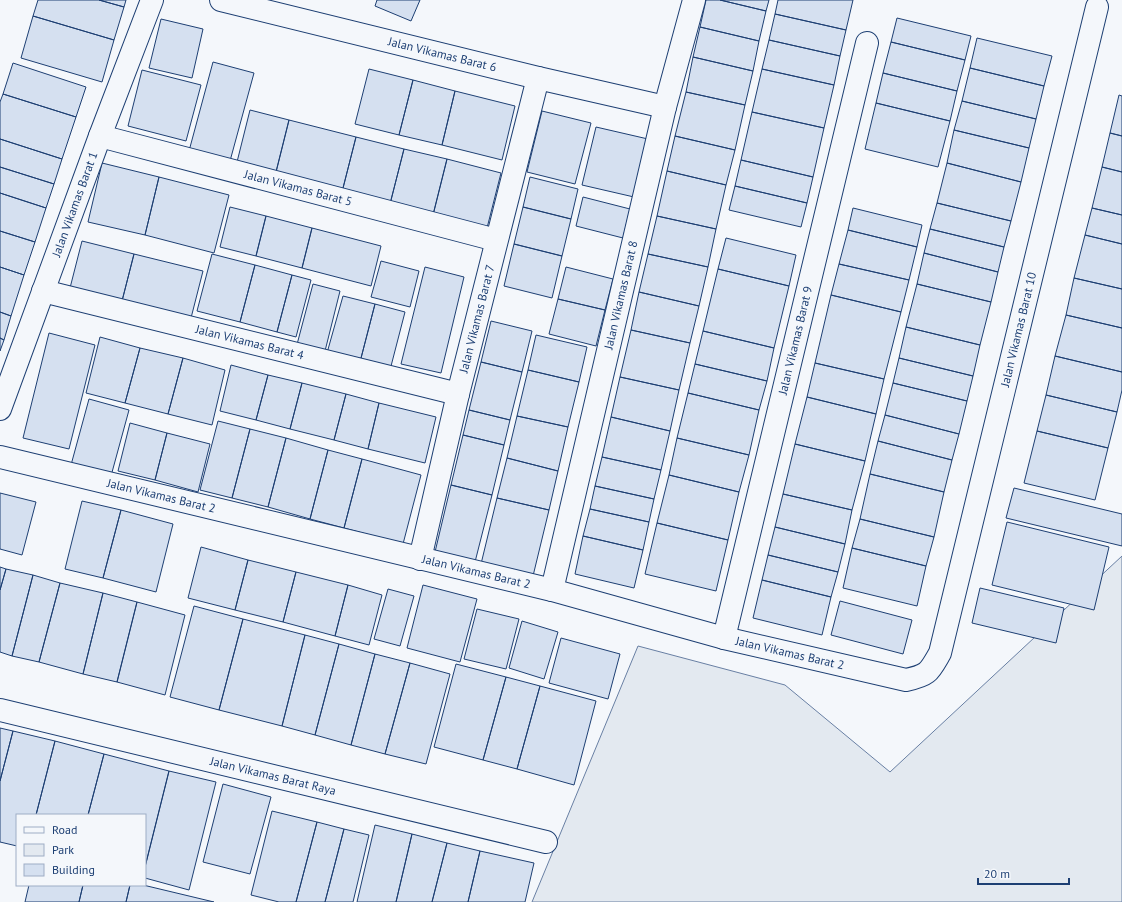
<svg xmlns="http://www.w3.org/2000/svg" width="1122" height="902" font-family="'PT Sans',sans-serif">
  <style>
    .green { fill: #e3e9f0; stroke: #687fa3 }
    .building { fill: #d5e0f0; stroke: #1d3f73 }
    .lines { fill: none; stroke-linecap: round; stroke-linejoin: round }
    .street-casing { stroke: #1d3f73; stroke-width: 24 }
    .street { stroke: #f4f7fb; stroke-width: 22 }
    .labels { text-anchor: middle; stroke-width: 3; stroke-linejoin: round; paint-order: stroke }
    .street-label { font-size: 12px; fill: #1d3f73; stroke: #f4f7fb }
  </style>
  <rect width="100%" height="100%" fill="#f4f7fb"/>
  <path class="green" d="M 1122,556 L 1122,902 L 532,902 L 638,646 L 785,685 L 890,772 Z"/>
  <path class="building" d="M 38,0 L 99,0 L 124,7 L 114,40 L 33,16 Z
    M 99,0 L 126,0 L 124,7 Z
    M 377,0 L 420,0 L 411,21 L 375,6 Z
    M 706,0 L 720,0 L 766,11 L 759,41 L 700,27 Z
    M 720,0 L 769,0 L 766,11 Z
    M 778,0 L 853,0 L 846,30 L 775,14 Z
    M 775,14 L 846,30 L 840,56 L 769,40 Z
    M 33,16 L 114,40 L 102,82 L 21,58 Z
    M 897,18 L 971,36 L 965,60 L 891,42 Z
    M 161,19 L 203,29 L 192,78 L 149,68 Z
    M 700,27 L 759,41 L 753,71 L 693,57 Z
    M 977,38 L 1052,56 L 1044,86 L 970,68 Z
    M 769,40 L 840,56 L 834,85 L 762,69 Z
    M 891,42 L 965,60 L 957,91 L 883,73 Z
    M 693,57 L 753,71 L 745,105 L 686,92 Z
    M 213,62 L 254,73 L 230,161 L 189,151 Z
    M 13,63 L 86,87 L 76,117 L 3,94 Z
    M 970,68 L 1044,86 L 1036,119 L 962,101 Z
    M 369,69 L 413,80 L 399,135 L 355,124 Z
    M 762,69 L 834,85 L 824,128 L 752,112 Z
    M 142,70 L 201,85 L 186,141 L 128,126 Z
    M 883,73 L 957,91 L 950,121 L 876,103 Z
    M 413,80 L 455,91 L 442,145 L 399,135 Z
    M 455,91 L 515,106 L 502,160 L 442,145 Z
    M 686,92 L 745,105 L 735,150 L 675,136 Z
    M 3,94 L 76,117 L 62,159 L 0,139 L 0,102 Z
    M 1119,95 L 1122,96 L 1122,136 L 1110,133 Z
    M 962,101 L 1036,119 L 1029,148 L 954,130 Z
    M 876,103 L 950,121 L 938,167 L 865,149 Z
    M 250,110 L 289,120 L 275,176 L 236,166 Z
    M 542,111 L 591,123 L 575,184 L 527,172 Z
    M 752,112 L 824,128 L 813,177 L 741,160 Z
    M 289,120 L 356,137 L 342,192 L 275,176 Z
    M 596,127 L 648,139 L 634,197 L 582,185 Z
    M 954,130 L 1029,148 L 1021,182 L 947,163 Z
    M 1110,133 L 1122,136 L 1122,172 L 1102,167 Z
    M 675,136 L 735,150 L 726,185 L 667,171 Z
    M 356,137 L 404,149 L 390,204 L 342,192 Z
    M 0,139 L 62,159 L 54,184 L 0,167 Z
    M 404,149 L 447,159 L 433,215 L 390,204 Z
    M 447,159 L 501,173 L 487,228 L 433,215 Z
    M 741,160 L 813,177 L 807,203 L 735,186 Z
    M 102,163 L 159,177 L 145,235 L 88,222 Z
    M 947,163 L 1021,182 L 1011,221 L 937,203 Z
    M 0,167 L 54,184 L 46,208 L 0,193 Z
    M 1102,167 L 1122,172 L 1122,215 L 1092,208 Z
    M 667,171 L 726,185 L 716,229 L 657,216 Z
    M 159,177 L 229,195 L 214,253 L 145,235 Z
    M 530,177 L 578,189 L 571,219 L 523,207 Z
    M 735,186 L 807,203 L 801,227 L 729,210 Z
    M 0,193 L 46,208 L 35,242 L 0,231 Z
    M 583,197 L 630,209 L 623,238 L 576,226 Z
    M 937,203 L 1011,221 L 1004,247 L 930,229 Z
    M 230,207 L 266,216 L 256,256 L 220,247 Z
    M 523,207 L 571,219 L 562,256 L 514,244 Z
    M 853,208 L 922,225 L 917,247 L 848,230 Z
    M 1092,208 L 1122,215 L 1122,244 L 1085,235 Z
    M 266,216 L 312,228 L 302,268 L 256,256 Z
    M 657,216 L 716,229 L 708,267 L 648,254 Z
    M 312,228 L 381,246 L 371,286 L 302,268 Z
    M 930,229 L 1004,247 L 998,272 L 924,253 Z
    M 848,230 L 917,247 L 909,280 L 839,264 Z
    M 0,231 L 35,242 L 24,275 L 0,267 Z
    M 1085,235 L 1122,244 L 1122,289 L 1074,278 Z
    M 726,238 L 796,255 L 789,286 L 718,269 Z
    M 82,241 L 134,254 L 122,301 L 70,288 Z
    M 514,244 L 562,256 L 552,298 L 504,286 Z
    M 924,253 L 998,272 L 991,302 L 917,284 Z
    M 134,254 L 203,271 L 191,318 L 122,301 Z
    M 212,254 L 255,265 L 240,322 L 197,311 Z
    M 648,254 L 708,267 L 699,306 L 639,292 Z
    M 381,261 L 419,271 L 410,307 L 371,297 Z
    M 839,264 L 909,280 L 901,312 L 831,295 Z
    M 255,265 L 292,275 L 277,332 L 240,322 Z
    M 0,267 L 24,275 L 11,316 L 0,312 Z
    M 425,267 L 464,277 L 441,373 L 401,364 Z
    M 566,267 L 613,279 L 605,310 L 558,299 Z
    M 718,269 L 789,286 L 774,348 L 703,331 Z
    M 292,275 L 311,280 L 296,337 L 277,332 Z
    M 1074,278 L 1122,289 L 1122,328 L 1066,315 Z
    M 313,284 L 340,291 L 323,359 L 295,352 Z
    M 917,284 L 991,302 L 980,345 L 906,327 Z
    M 639,292 L 699,306 L 690,343 L 631,330 Z
    M 831,295 L 901,312 L 884,379 L 815,363 Z
    M 343,296 L 375,304 L 360,362 L 327,353 Z
    M 558,299 L 605,310 L 596,346 L 549,334 Z
    M 375,304 L 405,312 L 390,370 L 360,362 Z
    M 0,312 L 11,316 L 4,340 L 0,338 Z
    M 1066,315 L 1122,328 L 1122,372 L 1055,356 Z
    M 491,321 L 532,331 L 522,372 L 481,362 Z
    M 906,327 L 980,345 L 973,376 L 899,358 Z
    M 631,330 L 690,343 L 679,390 L 620,377 Z
    M 703,331 L 774,348 L 767,381 L 695,364 Z
    M 49,333 L 95,345 L 69,449 L 23,438 Z
    M 536,335 L 587,347 L 579,382 L 528,370 Z
    M 100,337 L 140,348 L 125,403 L 86,393 Z
    M 0,338 L 4,340 L 0,351 Z
    M 140,348 L 183,358 L 168,414 L 125,403 Z
    M 1055,356 L 1122,372 L 1122,390 L 1117,412 L 1046,395 Z
    M 183,358 L 225,370 L 212,425 L 168,414 Z
    M 899,358 L 973,376 L 967,401 L 893,383 Z
    M 481,362 L 522,372 L 510,420 L 469,410 Z
    M 815,363 L 884,379 L 876,414 L 807,397 Z
    M 695,364 L 767,381 L 759,410 L 688,393 Z
    M 231,365 L 268,375 L 256,420 L 220,411 Z
    M 528,370 L 579,382 L 568,427 L 517,416 Z
    M 268,375 L 302,383 L 290,429 L 256,420 Z
    M 620,377 L 679,390 L 670,431 L 611,417 Z
    M 302,383 L 346,394 L 334,440 L 290,429 Z
    M 893,383 L 967,401 L 959,434 L 885,415 Z
    M 688,393 L 759,410 L 749,455 L 677,438 Z
    M 346,394 L 379,403 L 368,449 L 334,440 Z
    M 1046,395 L 1117,412 L 1108,448 L 1037,431 Z
    M 807,397 L 876,414 L 865,461 L 795,444 Z
    M 89,399 L 129,410 L 111,476 L 71,465 Z
    M 379,403 L 436,417 L 425,463 L 368,449 Z
    M 469,410 L 510,420 L 504,445 L 463,435 Z
    M 885,415 L 959,434 L 952,460 L 878,441 Z
    M 517,416 L 568,427 L 558,471 L 507,458 Z
    M 611,417 L 670,431 L 661,470 L 602,457 Z
    M 218,421 L 250,429 L 232,498 L 200,490 Z
    M 130,423 L 167,433 L 155,480 L 118,471 Z
    M 250,429 L 286,438 L 268,507 L 232,498 Z
    M 1037,431 L 1108,448 L 1095,500 L 1024,483 Z
    M 167,433 L 210,444 L 198,492 L 155,480 Z
    M 463,435 L 504,445 L 492,495 L 451,485 Z
    M 286,438 L 328,450 L 310,519 L 268,507 Z
    M 677,438 L 749,455 L 739,492 L 669,475 Z
    M 878,441 L 952,460 L 944,492 L 870,474 Z
    M 795,444 L 865,461 L 852,510 L 783,494 Z
    M 328,450 L 362,459 L 344,528 L 310,519 Z
    M 602,457 L 661,470 L 654,499 L 595,486 Z
    M 507,458 L 558,471 L 549,510 L 497,498 Z
    M 362,459 L 421,475 L 403,544 L 344,528 Z
    M 870,474 L 944,492 L 934,537 L 860,519 Z
    M 669,475 L 739,492 L 728,540 L 657,523 Z
    M 451,485 L 492,495 L 475,562 L 435,552 Z
    M 595,486 L 654,499 L 649,522 L 590,509 Z
    M 1014,488 L 1122,514 L 1122,546 L 1006,518 Z
    M 0,493 L 36,502 L 22,555 L 0,549 Z
    M 783,494 L 852,510 L 845,544 L 775,527 Z
    M 497,498 L 549,510 L 533,576 L 481,564 Z
    M 82,501 L 121,510 L 103,578 L 65,569 Z
    M 590,509 L 649,522 L 643,550 L 583,536 Z
    M 121,510 L 173,524 L 156,592 L 103,578 Z
    M 860,519 L 934,537 L 926,566 L 852,548 Z
    M 1007,522 L 1109,547 L 1094,610 L 992,585 Z
    M 657,523 L 728,540 L 716,591 L 645,574 Z
    M 775,527 L 845,544 L 838,572 L 768,555 Z
    M 583,536 L 643,550 L 634,588 L 575,574 Z
    M 201,547 L 248,560 L 235,610 L 188,598 Z
    M 852,548 L 926,566 L 917,606 L 843,588 Z
    M 768,555 L 838,572 L 831,597 L 762,580 Z
    M 248,560 L 296,572 L 283,622 L 235,610 Z
    M 0,567 L 6,569 L 0,590 Z
    M 6,569 L 33,575 L 12,656 L 0,652 L 0,590 Z
    M 296,572 L 348,585 L 335,636 L 283,622 Z
    M 33,575 L 60,583 L 39,662 L 12,656 Z
    M 762,580 L 831,597 L 822,635 L 753,618 Z
    M 60,583 L 103,593 L 83,674 L 39,662 Z
    M 348,585 L 382,595 L 369,645 L 335,636 Z
    M 423,585 L 477,599 L 460,662 L 407,648 Z
    M 980,588 L 1064,608 L 1056,643 L 972,623 Z
    M 388,589 L 414,596 L 400,646 L 374,639 Z
    M 103,593 L 137,602 L 117,682 L 83,674 Z
    M 840,601 L 912,620 L 903,654 L 831,635 Z
    M 137,602 L 185,615 L 165,695 L 117,682 Z
    M 194,606 L 243,619 L 219,710 L 170,697 Z
    M 477,609 L 519,619 L 506,669 L 464,659 Z
    M 243,619 L 305,635 L 282,726 L 219,710 Z
    M 522,621 L 558,632 L 544,679 L 509,668 Z
    M 305,635 L 339,644 L 315,735 L 282,726 Z
    M 561,638 L 620,654 L 608,699 L 549,683 Z
    M 339,644 L 375,654 L 351,745 L 315,735 Z
    M 375,654 L 410,663 L 385,754 L 351,745 Z
    M 410,663 L 450,674 L 426,764 L 385,754 Z
    M 456,664 L 506,677 L 483,760 L 434,747 Z
    M 506,677 L 540,686 L 517,769 L 483,760 Z
    M 540,686 L 596,701 L 574,785 L 517,769 Z
    M 0,728 L 13,731 L 0,781 Z
    M 13,731 L 55,741 L 36,815 L 17,815 L 17,846 L 0,842 L 0,781 Z
    M 55,741 L 104,754 L 88,815 L 36,815 Z
    M 104,754 L 169,771 L 145,867 L 145,815 L 88,815 Z
    M 169,771 L 216,782 L 189,890 L 145,878 L 145,867 Z
    M 223,784 L 271,797 L 250,874 L 203,862 Z
    M 272,811 L 317,822 L 296,902 L 279,902 L 251,895 Z
    M 317,822 L 344,829 L 325,902 L 296,902 Z
    M 375,825 L 412,834 L 396,902 L 357,902 Z
    M 344,829 L 369,835 L 353,902 L 325,902 Z
    M 412,834 L 447,843 L 432,902 L 396,902 Z
    M 447,843 L 480,851 L 468,902 L 432,902 Z
    M 480,851 L 534,863 L 525,902 L 468,902 Z
    M 29,885 L 83,885 L 79,902 L 25,902 Z
    M 83,885 L 130,885 L 126,902 L 79,902 Z
    M 130,885 L 143,885 L 214,902 L 126,902 Z"/>
  <g class="lines">
    <defs>
      <g id="street">
        <path id="s1" d="M 221,0 L 538,78 L 665,107"/>
        <path id="s2" d="M 100,136 L 496,240"/>
        <path id="s3" d="M 43,291 L 458,394"/>
        <path id="s4" d="M 0,409 L 100,136 L 152,0"/>
        <path id="s5" d="M 0,457 L 552,590 L 724,638 L 906,680 C 929,675 929,672 940,653 L 1097,7"/>
        <path id="s6" d="M 420,559 L 458,394 L 538,78"/>
        <path id="s7" d="M 552,590 L 665,107 L 694,0"/>
        <path id="s8" d="M 724,638 L 867,43"/>
        <path id="s9" d="M 0,710 L 546,842"/>
      </g>
    </defs>
    <use href="#street" class="street-casing"/>
    <use href="#street" class="street"/>
  </g>
  <g class="labels">
    <g class="street-label">
      <text dy="4" stroke="none"><textPath href="#s1" startOffset="228">Jalan Vikamas Barat 6</textPath></text>
      <text dy="4" stroke="none"><textPath href="#s2" startOffset="205">Jalan Vikamas Barat 5</textPath></text>
      <text dy="4" stroke="none"><textPath href="#s4" startOffset="218">Jalan Vikamas Barat 1</textPath></text>
      <text dy="4" stroke="none"><textPath href="#s7" startOffset="303">Jalan Vikamas Barat 8</textPath></text>
      <text dy="4" stroke="none"><textPath href="#s6" startOffset="247">Jalan Vikamas Barat 7</textPath></text>
      <text dy="4" stroke="none"><textPath href="#s5" startOffset="1312">Jalan Vikamas Barat 10</textPath></text>
      <text dy="4" stroke="none"><textPath href="#s8" startOffset="306">Jalan Vikamas Barat 9</textPath></text>
      <text dy="4" stroke="none"><textPath href="#s3" startOffset="213">Jalan Vikamas Barat 4</textPath></text>
      <text dy="4" stroke="none"><textPath href="#s5" startOffset="166">Jalan Vikamas Barat 2</textPath></text>
      <text dy="4" stroke="none"><textPath href="#s5" startOffset="490">Jalan Vikamas Barat 2</textPath></text>
      <text dy="4" stroke="none"><textPath href="#s5" startOffset="814">Jalan Vikamas Barat 2</textPath></text>
      <text dy="4" stroke="none"><textPath href="#s9" startOffset="281">Jalan Vikamas Barat Raya</textPath></text>
    </g>
  </g>
  <rect x="16" y="814" width="130" height="72" fill="#f4f7fb" stroke="#9eadc5"/>
  <rect x="24" y="827" width="20" height="6" fill="#f4f7fb" stroke="#9eadc5"/>
  <text x="52" y="834" font-size="12" fill="#1d3f73">Road</text>
  <rect x="24" y="844" width="20" height="12" fill="#e3e9f0" stroke="#9eadc5"/>
  <text x="52" y="854" font-size="12" fill="#1d3f73">Park</text>
  <rect x="24" y="864" width="20" height="12" fill="#d5e0f0" stroke="#9eadc5"/>
  <text x="52" y="874" font-size="12" fill="#1d3f73">Building</text>
  <path d="M978 878v6h91v-6" fill="none" stroke="#1d3f73" stroke-width="2"/>
  <text x="984" y="878" font-size="12" fill="#1d3f73" stroke="#f4f7fb" stroke-width="3" paint-order="stroke">20 m</text>
</svg>
